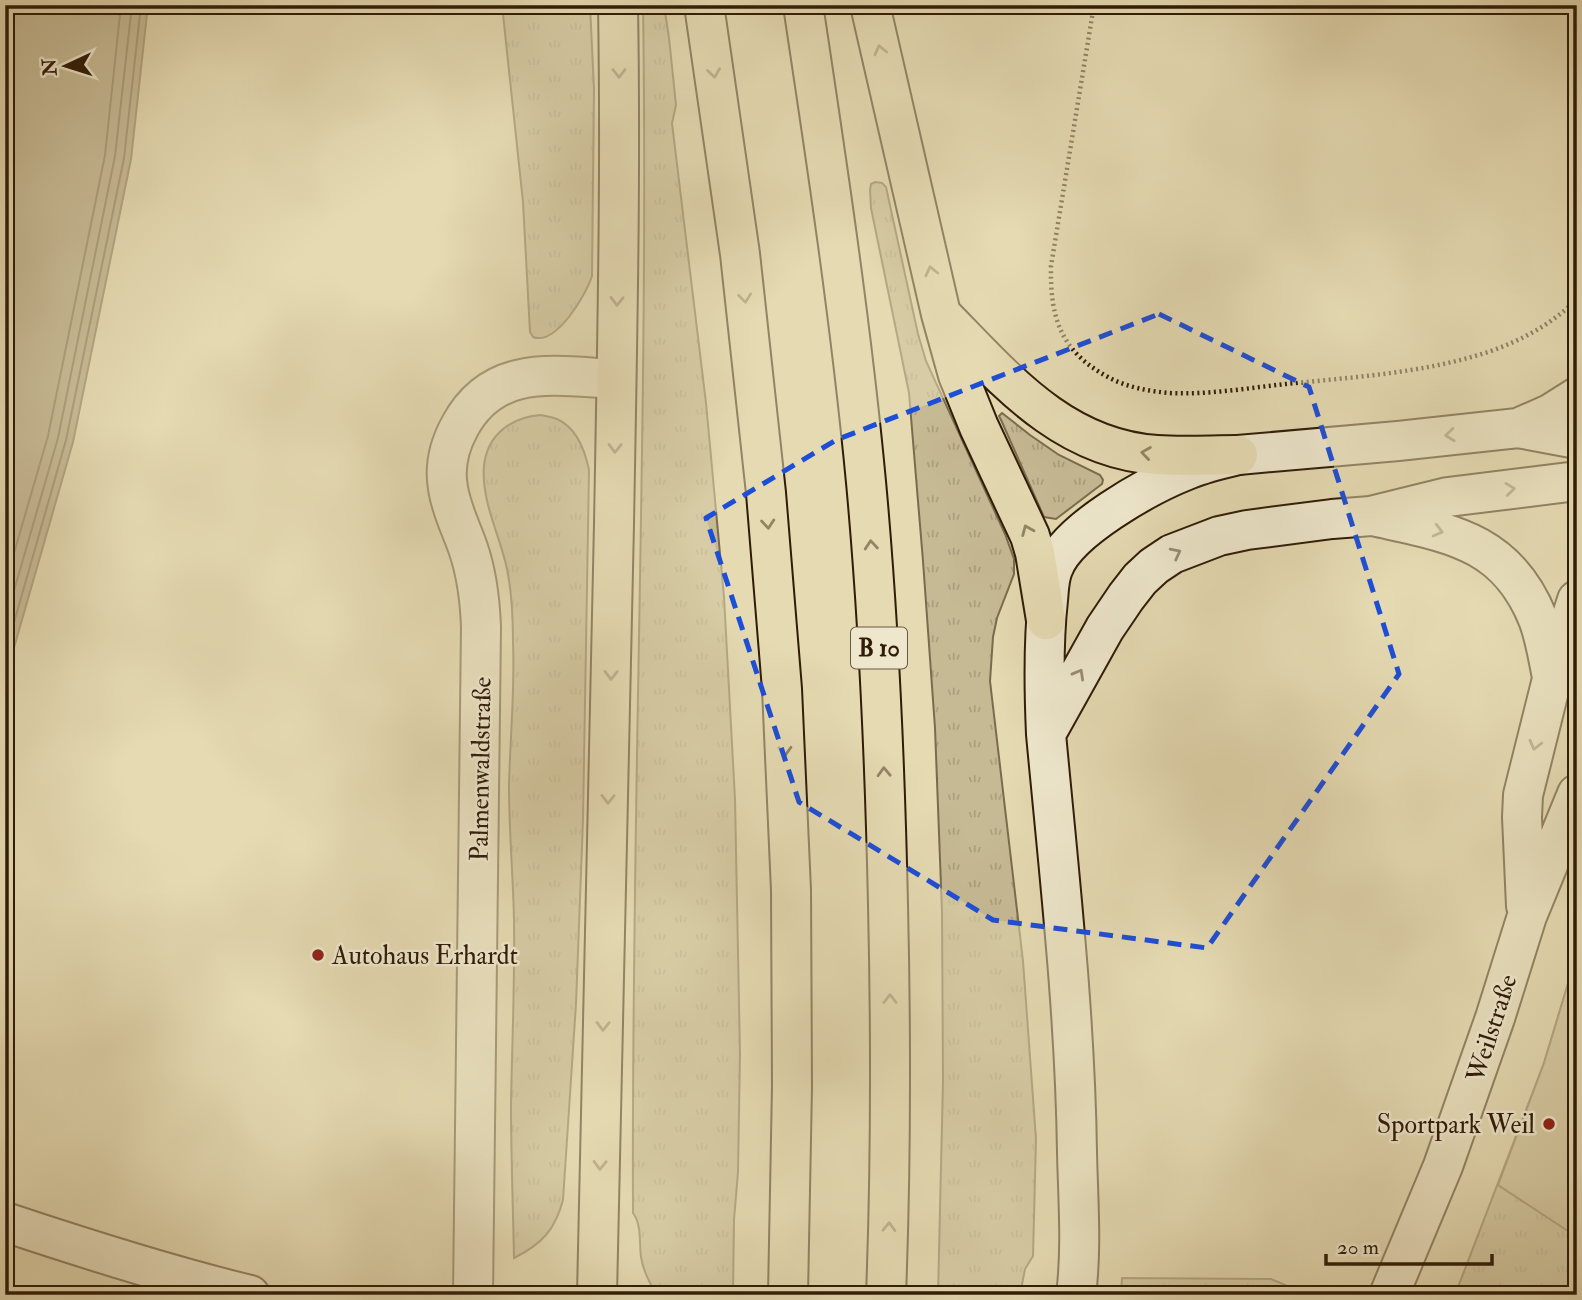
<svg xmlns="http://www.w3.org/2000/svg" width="1582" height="1300" font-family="'IM FELL Double Pica',serif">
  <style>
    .grass { fill: url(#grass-tufts); stroke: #7b6b4e; stroke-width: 2 }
    .pitch { fill: #c6ba95; stroke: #7b6b4e; stroke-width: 2 }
    .water { fill: #a79978; stroke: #77674b; stroke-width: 2 }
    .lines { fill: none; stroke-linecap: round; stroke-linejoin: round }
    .shore { stroke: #6c5a40; stroke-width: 2 }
    .street-casing { stroke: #5d4c32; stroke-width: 42 }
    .secondary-casing { stroke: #301c07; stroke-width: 42 }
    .highway-casing { stroke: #301c07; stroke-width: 42 }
    .path { stroke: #301c07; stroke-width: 4.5; stroke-dasharray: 2 3.5; stroke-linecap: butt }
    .street { stroke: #eee7cd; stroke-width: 38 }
    .secondary { stroke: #eee7cd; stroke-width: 38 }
    .highway { stroke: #e5dab2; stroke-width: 38 }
    .oneway { stroke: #948465 }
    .oneway2 { stroke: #988c74 }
    .marked { fill: none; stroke: #1d4ed8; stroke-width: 5; stroke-dasharray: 14 9; stroke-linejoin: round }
    .poi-dot { fill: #8f2418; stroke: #eee7cd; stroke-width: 2.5 }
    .labels { text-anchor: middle; stroke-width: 5; stroke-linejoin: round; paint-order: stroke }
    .shield { fill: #eee7cd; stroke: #695942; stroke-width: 2 }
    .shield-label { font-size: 24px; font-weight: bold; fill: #301c07 }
    .street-label { font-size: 26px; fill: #301c07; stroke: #eee7cd }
    .poi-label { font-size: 26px; fill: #301c07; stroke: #eee7cd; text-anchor: start }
  </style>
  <defs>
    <pattern id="grass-tufts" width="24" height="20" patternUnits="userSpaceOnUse" patternTransform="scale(1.75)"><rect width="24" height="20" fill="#c6ba95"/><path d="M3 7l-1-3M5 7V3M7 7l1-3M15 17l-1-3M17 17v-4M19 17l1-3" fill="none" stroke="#aa9f7f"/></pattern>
  </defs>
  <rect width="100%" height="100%" fill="#e5dab2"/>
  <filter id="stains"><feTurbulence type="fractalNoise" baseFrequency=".00286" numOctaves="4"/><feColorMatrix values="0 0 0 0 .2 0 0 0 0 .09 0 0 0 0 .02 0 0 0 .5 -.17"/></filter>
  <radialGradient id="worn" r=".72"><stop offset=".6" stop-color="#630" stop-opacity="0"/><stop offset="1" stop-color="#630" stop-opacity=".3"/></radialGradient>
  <path class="grass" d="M 502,5 L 590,5 L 594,89 L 592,276 C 586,295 556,346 533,337 L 530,332 L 523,202 Z
    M 643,5 L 664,5 L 669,38 L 676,105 L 672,123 L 706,403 L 724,597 L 735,799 L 740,1054 L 738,1172 L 734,1220 L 733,1295 L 657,1295 C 650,1284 643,1270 641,1257 C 639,1243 642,1225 633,1213 C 631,810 649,408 643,5 Z
    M 875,182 L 882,183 L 886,187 L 918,334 L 926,361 L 1005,534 L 1014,559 L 1014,574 L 997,618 L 993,637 L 990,681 L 1023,961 L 1036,1139 L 1033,1256 L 1025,1269 L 1020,1295 L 938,1295 L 943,1081 L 942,912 L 935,728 L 923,561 L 909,393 L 871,208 L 870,190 L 871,184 Z
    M 1002,413 L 1030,435 L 1059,455 L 1100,475 L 1103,480 L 1102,484 L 1056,519 L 1044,517 L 1002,422 L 999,416 Z
    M 541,415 C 546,416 552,417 557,419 C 577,428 585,450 589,470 L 583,820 L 576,1004 L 563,1200 C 555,1230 542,1244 514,1258 C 513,1207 511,1156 511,1105 C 512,1043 515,981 514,919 C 513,875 509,831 509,786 C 510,739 515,691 513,643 C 513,619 512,593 507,569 C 500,535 481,502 484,466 C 487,435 511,417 541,415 Z
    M 1577,954 L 1577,1295 L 1455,1295 L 1544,1063 Z
    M 1122,1278 L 1271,1279 L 1309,1295 L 1121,1295 Z"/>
  <path class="pitch" d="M 1577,954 L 1577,1237 L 1498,1185 L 1544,1063 Z"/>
  <path class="water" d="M 5,5 L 148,5 L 131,159 L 73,442 L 5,679 Z"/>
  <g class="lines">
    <path class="shore" d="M 5,584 L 48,436 L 105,155 L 121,5
      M 5,622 L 58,438 L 115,156 L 132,5
      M 5,654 L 66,440 L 124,158 L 141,5"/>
    <defs>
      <path id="street" d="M 473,1295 L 481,627 C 480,600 477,574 468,548 C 461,528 451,509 448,488 C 444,466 449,446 460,426 C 494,363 555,376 616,379"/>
      <path id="secondary" d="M 1518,428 L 1550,414 L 1577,397
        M 1377,517 C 1450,533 1507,541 1538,619 C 1545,637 1548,658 1552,677
        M 1047,732 L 1105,628 L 1126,597 L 1140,579 L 1154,566 L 1172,554 L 1219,536 L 1247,530 L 1332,519 L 1371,516 L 1448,497 L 1577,481
        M 1526,906 L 1522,817 L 1523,795 L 1552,679 L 1577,600
        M 5,1222 C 86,1249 167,1275 250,1295
        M 1076,1295 C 1082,1248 1078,1199 1077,1152 C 1075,1012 1059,873 1046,734 C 1044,689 1043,644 1048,600 C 1049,590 1049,579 1053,569 C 1067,530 1149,485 1187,470 C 1204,463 1221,459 1238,455 L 1398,441 L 1518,428 L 1577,439
        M 1389,1295 L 1443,1166 L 1495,1018 L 1527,916 L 1577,794"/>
      <path id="highway" d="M 704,5 L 740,254 L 766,493 L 782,689 L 791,890 L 792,1086 L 788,1295
        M 803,5 C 827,164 851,323 866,482 C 879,623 885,764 888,905 C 891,1035 891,1165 886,1295
        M 870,5 L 941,314 L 958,375 L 979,427 L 1030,536 L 1035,553 L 1046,620
        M 942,315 C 1004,378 1062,449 1157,455 C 1184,457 1211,455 1238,455
        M 597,1295 C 604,1038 609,781 614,524 C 617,351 621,178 618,5"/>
    </defs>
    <use href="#street" class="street-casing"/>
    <use href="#secondary" class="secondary-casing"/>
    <use href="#highway" class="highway-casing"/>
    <path class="path" d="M 1094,5 L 1051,266 C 1050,317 1060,351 1108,377 C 1126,387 1148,391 1169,393 C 1208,395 1248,388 1286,384 C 1354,377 1426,373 1491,351 C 1524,339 1552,324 1577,299"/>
    <use href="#street" class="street"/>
    <use href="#secondary" class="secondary"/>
    <use href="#highway" class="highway"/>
  </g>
  <defs><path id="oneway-chevron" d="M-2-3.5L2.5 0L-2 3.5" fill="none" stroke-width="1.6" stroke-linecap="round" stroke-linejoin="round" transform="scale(1.75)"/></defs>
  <g class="oneway">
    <use href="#oneway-chevron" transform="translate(880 50) rotate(-103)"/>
    <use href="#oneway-chevron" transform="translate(619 73) rotate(90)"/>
    <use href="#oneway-chevron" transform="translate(714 73) rotate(82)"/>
    <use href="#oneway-chevron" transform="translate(931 271) rotate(-103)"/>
    <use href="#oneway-chevron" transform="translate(745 298) rotate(84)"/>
    <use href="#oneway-chevron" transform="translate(617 301) rotate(91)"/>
    <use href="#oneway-chevron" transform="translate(615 448) rotate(91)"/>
    <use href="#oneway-chevron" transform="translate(1146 453) rotate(-172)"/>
    <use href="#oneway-chevron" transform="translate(768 524) rotate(85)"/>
    <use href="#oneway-chevron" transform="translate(1027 530) rotate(-113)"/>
    <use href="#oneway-chevron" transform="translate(871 545) rotate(-95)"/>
    <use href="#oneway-chevron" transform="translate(611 675) rotate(91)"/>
    <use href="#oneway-chevron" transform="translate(785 751) rotate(88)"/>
    <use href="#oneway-chevron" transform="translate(884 772) rotate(-92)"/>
    <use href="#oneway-chevron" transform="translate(608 799) rotate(91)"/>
    <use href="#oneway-chevron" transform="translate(890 999) rotate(-90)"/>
    <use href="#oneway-chevron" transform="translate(603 1026) rotate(91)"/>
    <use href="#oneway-chevron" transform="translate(600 1165) rotate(91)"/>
    <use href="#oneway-chevron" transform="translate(889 1227) rotate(-88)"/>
  </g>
  <g class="oneway2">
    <use href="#oneway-chevron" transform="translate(1450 435) rotate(174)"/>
    <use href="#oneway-chevron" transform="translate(1510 489) rotate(-7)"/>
    <use href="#oneway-chevron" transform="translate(1438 531) rotate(15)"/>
    <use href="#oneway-chevron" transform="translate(1176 553) rotate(-27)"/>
    <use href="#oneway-chevron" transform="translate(1079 674) rotate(-61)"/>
    <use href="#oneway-chevron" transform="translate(1535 745) rotate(104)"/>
  </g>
  <path d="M0 0H1582V1300H0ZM 1159,314 L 1309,387 L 1399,674 L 1207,948 L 993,920 L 799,802 L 706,518 L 836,440 Z" fill="#e5dab2" fill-opacity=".55" fill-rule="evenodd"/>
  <path class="marked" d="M 1159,314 L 1309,387 L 1399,674 L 1207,948 L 993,920 L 799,802 L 706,518 L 836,440 Z"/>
  <g class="poi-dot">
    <circle cx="318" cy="955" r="7"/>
    <circle cx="1549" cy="1124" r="7"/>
  </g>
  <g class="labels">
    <rect class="shield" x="851" y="627.5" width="56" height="41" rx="5"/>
    <g class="shield-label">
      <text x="879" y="656">B 10</text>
    </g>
    <g class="street-label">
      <text transform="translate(480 769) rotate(-89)" y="9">Palmenwaldstraße</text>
      <text transform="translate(1491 1028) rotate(-72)" y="9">Weilstraße</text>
    </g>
    <g class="poi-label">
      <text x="332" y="964">Autohaus Erhardt</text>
      <text x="1535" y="1133" text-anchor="end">Sportpark Weil</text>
    </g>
  </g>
  <rect width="1582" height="1300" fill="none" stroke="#e5dab2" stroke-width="28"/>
  <rect x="7" y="7" width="1568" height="1286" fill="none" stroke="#301c07" stroke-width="3.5"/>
  <rect x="14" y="14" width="1554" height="1272" fill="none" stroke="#301c07" stroke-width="2"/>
  <g transform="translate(66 66) rotate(266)" stroke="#eee7cd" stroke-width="5" paint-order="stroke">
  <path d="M0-5L12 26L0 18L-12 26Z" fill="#301c07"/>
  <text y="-10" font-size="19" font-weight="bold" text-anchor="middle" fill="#301c07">N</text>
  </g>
  <path d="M1326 1254v10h166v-10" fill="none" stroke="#301c07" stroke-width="3.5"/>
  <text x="1337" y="1254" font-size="21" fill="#301c07" stroke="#eee7cd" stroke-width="5" paint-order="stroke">20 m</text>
  <rect width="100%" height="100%" filter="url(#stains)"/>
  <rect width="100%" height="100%" fill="url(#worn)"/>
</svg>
